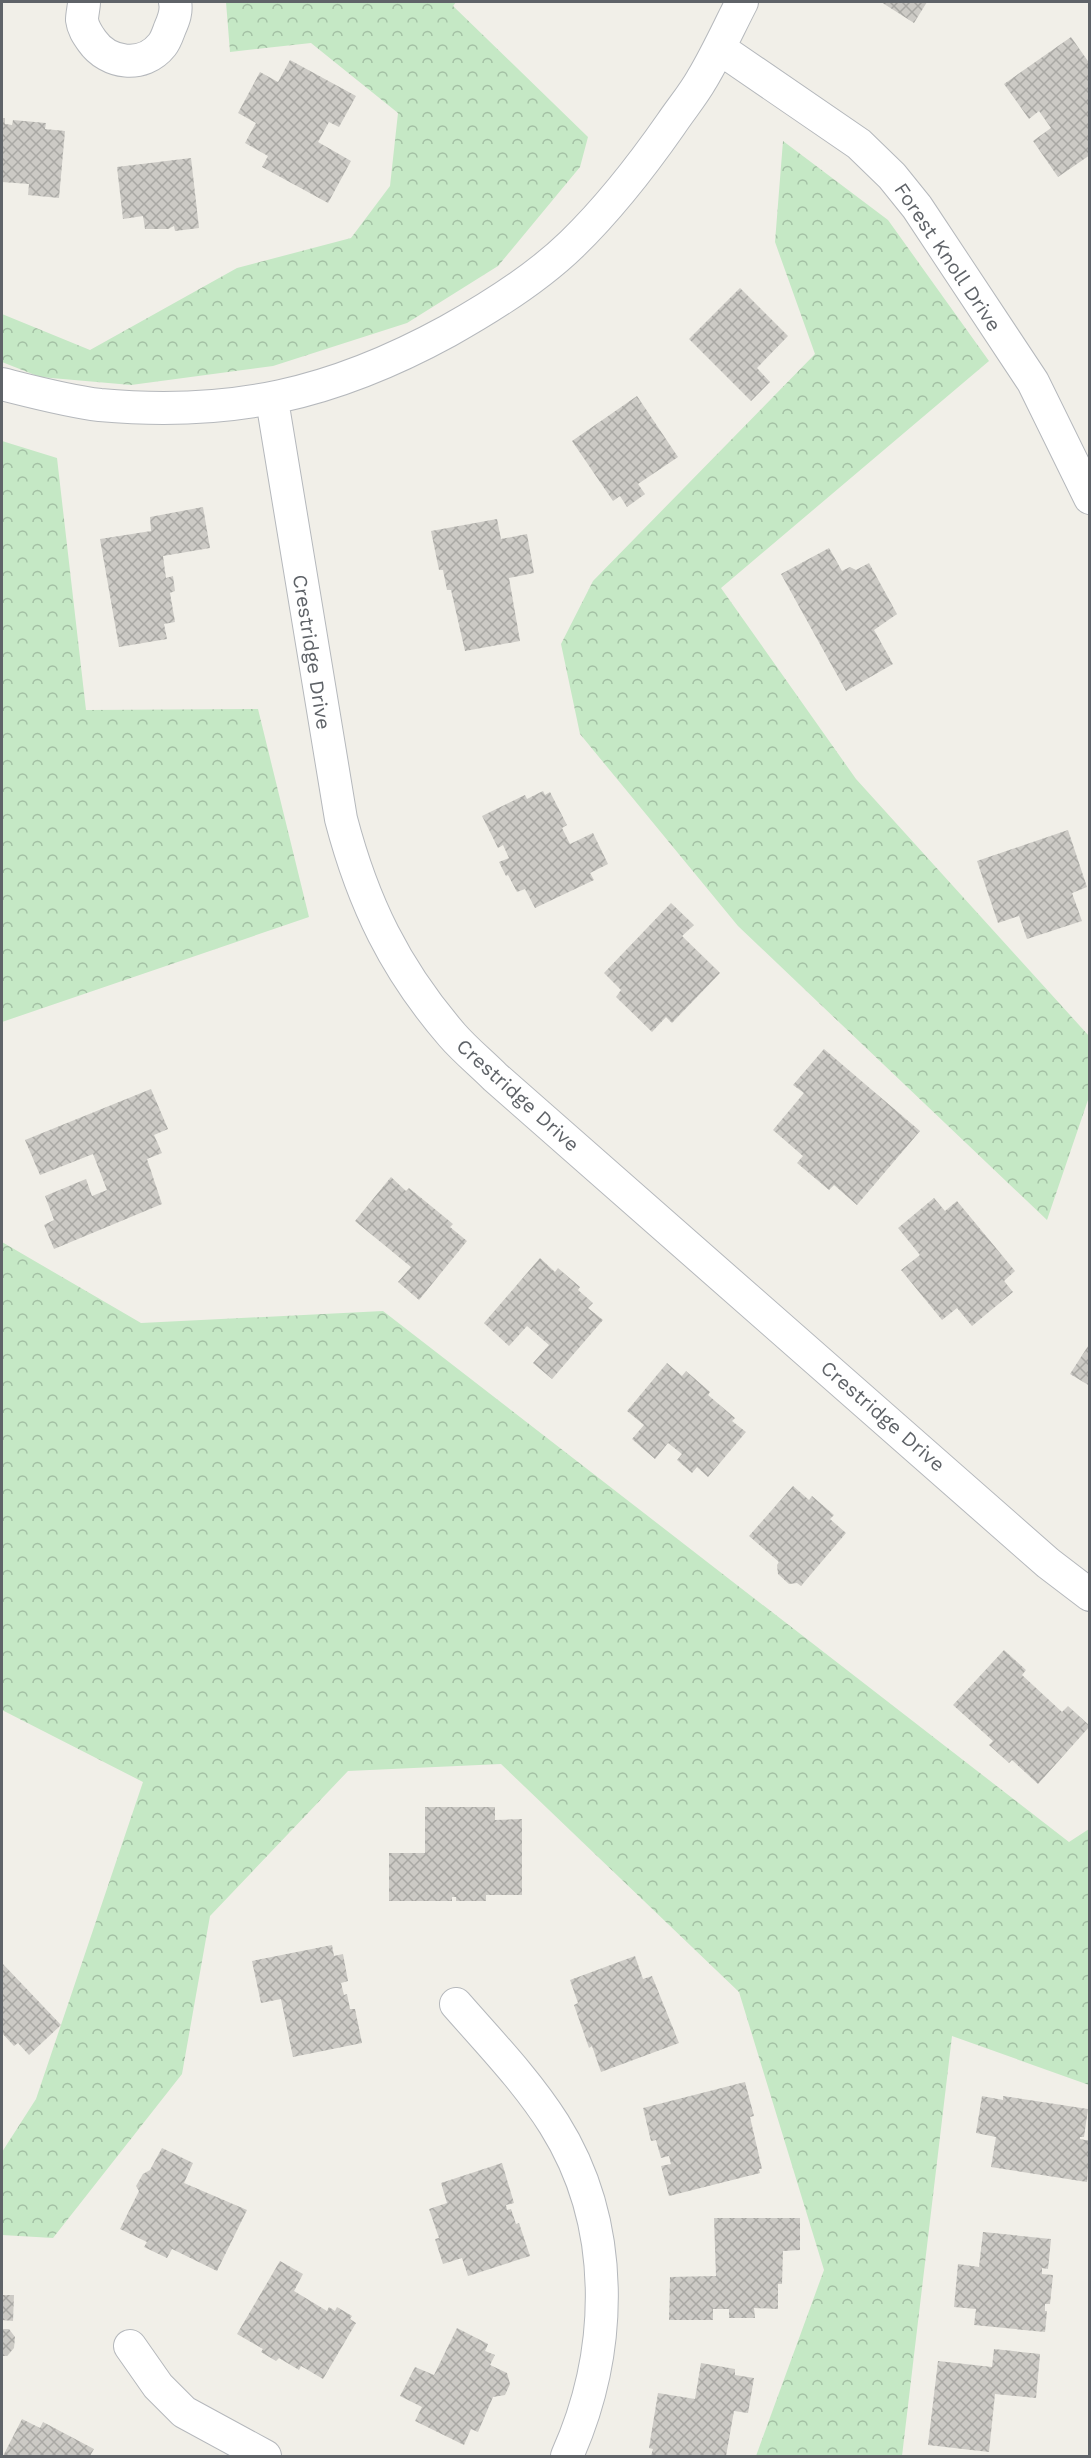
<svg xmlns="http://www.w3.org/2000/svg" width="1091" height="2458" font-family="'Work Sans',sans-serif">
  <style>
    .forest { fill: url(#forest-crowns) }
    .building { fill: url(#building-cross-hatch) }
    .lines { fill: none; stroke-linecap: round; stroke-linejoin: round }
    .minor-casing { stroke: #b5b8bc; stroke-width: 34 }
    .minor { stroke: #fff; stroke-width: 32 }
    .labels { text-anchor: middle; stroke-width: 5; stroke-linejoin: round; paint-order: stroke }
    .street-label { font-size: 20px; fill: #5f6368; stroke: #fff }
  </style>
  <defs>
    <pattern id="forest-crowns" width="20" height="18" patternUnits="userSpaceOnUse" patternTransform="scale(1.5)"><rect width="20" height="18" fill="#c5e8c5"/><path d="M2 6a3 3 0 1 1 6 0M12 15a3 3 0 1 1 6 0" fill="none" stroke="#a3c0a4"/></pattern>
    <pattern id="building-cross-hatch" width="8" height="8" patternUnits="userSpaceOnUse" patternTransform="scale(1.5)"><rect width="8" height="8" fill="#cccac5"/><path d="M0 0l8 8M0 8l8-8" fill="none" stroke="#a9a8a4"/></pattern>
  </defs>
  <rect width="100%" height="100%" fill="#f1efe8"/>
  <path class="forest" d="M 226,2 L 456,2 L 453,6 L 588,137 L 580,167 L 498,266 L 407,323 L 273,366 L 131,385 L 40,377 L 2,362 L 2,314 L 90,350 L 237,268 L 351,238 L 390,186 L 398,113 L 311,43 L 230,52 Z
    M 783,141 L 888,220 L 989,361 L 721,588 L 856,779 L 1089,1036 L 1089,1097 L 1047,1220 L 738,926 L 580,734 L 561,644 L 593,581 L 815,354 L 775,242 Z
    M 2,441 L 57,458 L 86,710 L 258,709 L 309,917 L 2,1022 Z
    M 2,1242 L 141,1323 L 383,1311 L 1069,1842 L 1089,1829 L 1089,2085 L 952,2036 L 902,2456 L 756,2456 L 824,2270 L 739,1992 L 501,1764 L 348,1771 L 210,1916 L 182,2074 L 53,2238 L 2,2235 L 2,2152 L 36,2099 L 143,1782 L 2,1710 Z"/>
  <path class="building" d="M 881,2 L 927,2 L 914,23 Z
    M 1071,37 L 1090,64 L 1090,155 L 1058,177 L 1033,141 L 1051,128 L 1039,111 L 1029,119 L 1004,84 Z
    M 290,60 L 356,96 L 339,127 L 329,122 L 318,142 L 351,161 L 328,203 L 262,167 L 268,156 L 245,143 L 256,123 L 238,113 L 260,72 L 278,82 Z
    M 2,118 L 5,118 L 5,124 L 12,125 L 13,120 L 46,123 L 45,129 L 65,131 L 59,198 L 28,195 L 29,184 L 2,182 Z
    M 191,158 L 199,228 L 175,231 L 174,226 L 168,229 L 145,229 L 143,216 L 123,219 L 117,167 Z
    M 740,288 L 788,336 L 757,368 L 770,382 L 751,401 L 689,339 Z
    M 637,396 L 678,457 L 638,484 L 645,494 L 627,507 L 620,496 L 613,501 L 572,441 Z
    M 203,507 L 210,548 L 163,556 L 166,578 L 173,576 L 175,591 L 170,593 L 175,622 L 164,624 L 167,639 L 119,647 L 100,539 L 151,531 L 150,517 Z
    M 497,519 L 501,539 L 527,534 L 534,573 L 509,578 L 520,641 L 465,651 L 451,590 L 447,590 L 443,570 L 439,570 L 431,531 Z
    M 829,548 L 842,571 L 850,567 L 856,570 L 869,563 L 897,614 L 874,630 L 893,664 L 846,691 L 781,574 Z
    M 543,791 L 545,795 L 550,792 L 567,825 L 562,828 L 570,844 L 593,833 L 608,864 L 590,873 L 594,880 L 535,908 L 525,889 L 517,892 L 508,875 L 506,876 L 499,862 L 509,858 L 503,845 L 498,848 L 482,816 L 525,795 L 527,799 Z
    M 1068,830 L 1087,887 L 1072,893 L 1082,921 L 1027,939 L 1019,916 L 998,923 L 977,861 Z
    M 671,903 L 694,925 L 682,936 L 720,973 L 672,1023 L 666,1017 L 652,1032 L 616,997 L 621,990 L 604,973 Z
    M 824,1049 L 920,1131 L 857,1205 L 834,1185 L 829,1190 L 797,1163 L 803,1156 L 773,1130 L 804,1093 L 793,1085 Z
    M 151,1089 L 168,1129 L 154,1135 L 162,1153 L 147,1159 L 162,1204 L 54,1249 L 44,1225 L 54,1220 L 45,1196 L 86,1179 L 92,1196 L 107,1190 L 93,1154 L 40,1175 L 25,1140 Z
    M 391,1177 L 406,1191 L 409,1188 L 453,1224 L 450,1227 L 467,1241 L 419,1300 L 398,1282 L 411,1267 L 355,1221 Z
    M 934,1198 L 945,1211 L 957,1201 L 1015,1271 L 1004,1281 L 1013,1292 L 972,1326 L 957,1308 L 942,1320 L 901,1270 L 920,1255 L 898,1228 Z
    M 540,1258 L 555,1272 L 558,1268 L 580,1287 L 578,1290 L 593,1303 L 588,1308 L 603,1320 L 552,1379 L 533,1363 L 549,1345 L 527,1326 L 509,1346 L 484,1323 Z
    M 1090,1343 L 1090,1386 L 1070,1374 Z
    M 667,1363 L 682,1376 L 686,1371 L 710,1392 L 708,1395 L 735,1418 L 732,1421 L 746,1432 L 708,1477 L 697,1467 L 692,1473 L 677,1460 L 682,1454 L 668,1443 L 655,1459 L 632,1439 L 644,1425 L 627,1411 Z
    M 793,1486 L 809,1500 L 812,1496 L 834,1515 L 830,1519 L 846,1533 L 801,1586 L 797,1583 L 789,1584 L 778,1574 L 777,1565 L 779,1562 L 749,1536 Z
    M 1004,1650 L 1026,1670 L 1022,1675 L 1062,1712 L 1068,1706 L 1090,1726 L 1038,1784 L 1012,1760 L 1009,1763 L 989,1745 L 993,1741 L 953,1705 Z
    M 425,1807 L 495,1807 L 495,1820 L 522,1819 L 522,1895 L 486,1895 L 486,1901 L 456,1901 L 456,1897 L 452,1897 L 452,1901 L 389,1901 L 389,1853 L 425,1853 Z
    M 332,1945 L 334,1956 L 343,1954 L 348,1981 L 341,1983 L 344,1995 L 347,1994 L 350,2009 L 355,2009 L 362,2043 L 293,2057 L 281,1999 L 261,2003 L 252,1961 Z
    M 635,1956 L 643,1979 L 652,1976 L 679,2043 L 601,2072 L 592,2046 L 589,2048 L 574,2005 L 578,2003 L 570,1980 Z
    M 2,1963 L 61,2025 L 29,2055 L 18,2043 L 14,2046 L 2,2033 Z
    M 745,2082 L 754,2116 L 750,2117 L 762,2169 L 759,2169 L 760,2173 L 669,2196 L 661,2166 L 671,2164 L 669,2156 L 661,2158 L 656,2140 L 651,2141 L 643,2108 Z
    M 982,2096 L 1003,2100 L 1003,2096 L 1088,2109 L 1084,2137 L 1080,2137 L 1080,2139 L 1090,2141 L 1087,2182 L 991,2167 L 996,2137 L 976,2133 Z
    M 162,2148 L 193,2163 L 184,2183 L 247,2210 L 217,2271 L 172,2249 L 167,2258 L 144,2247 L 147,2242 L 120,2229 L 139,2191 L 136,2186 L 143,2174 L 150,2170 Z
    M 502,2163 L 514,2203 L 506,2205 L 507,2210 L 511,2209 L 516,2224 L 519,2223 L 530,2256 L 468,2276 L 462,2258 L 443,2264 L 435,2239 L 439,2238 L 429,2209 L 447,2203 L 441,2183 Z
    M 714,2218 L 800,2218 L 800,2250 L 783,2251 L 782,2284 L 778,2284 L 778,2309 L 754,2308 L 755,2318 L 729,2318 L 729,2309 L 713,2309 L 713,2320 L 669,2320 L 670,2277 L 716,2276 Z
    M 983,2232 L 1051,2239 L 1048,2269 L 1042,2268 L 1042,2274 L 1053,2275 L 1050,2304 L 1045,2304 L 1045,2311 L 1047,2311 L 1045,2332 L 974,2325 L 976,2309 L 954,2307 L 958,2264 L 979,2267 Z
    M 280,2261 L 303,2274 L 294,2291 L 327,2311 L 329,2307 L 335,2311 L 337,2307 L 352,2316 L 350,2319 L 356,2323 L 323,2379 L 301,2366 L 299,2370 L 279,2358 L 276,2361 L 261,2352 L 263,2349 L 237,2334 Z
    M 2,2295 L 14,2295 L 13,2321 L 2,2320 Z
    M 457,2328 L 488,2344 L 485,2351 L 495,2355 L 490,2365 L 507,2373 L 510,2384 L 505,2395 L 493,2397 L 478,2432 L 471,2429 L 464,2445 L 415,2421 L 422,2407 L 400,2396 L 415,2367 L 434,2375 Z
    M 2,2329 L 9,2329 L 15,2337 L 14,2348 L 7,2356 L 2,2356 Z
    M 994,2349 L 1040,2354 L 1036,2398 L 995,2394 L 989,2452 L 928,2445 L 938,2361 L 992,2367 Z
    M 701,2363 L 735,2369 L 735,2375 L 754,2378 L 748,2413 L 734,2411 L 726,2456 L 651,2456 L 653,2449 L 649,2448 L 658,2393 L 695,2399 Z
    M 22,2419 L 40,2428 L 43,2422 L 94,2449 L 90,2456 L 3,2456 Z"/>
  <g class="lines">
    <defs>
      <path id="minor" d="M 84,2 C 84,7 82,14 82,20 C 83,28 87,34 92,41 C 108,64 143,69 162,45 C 166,40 168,33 170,28 C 174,19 177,11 175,2
        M 719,48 L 859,144 L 892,176 L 917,207 L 1033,382 L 1090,498
        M 2,384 C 34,392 67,401 100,405 C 232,417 333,394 448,331 C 491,307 536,279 572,244 C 609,208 641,167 671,124 C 681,109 693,95 702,79 C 717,54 729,27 742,2
        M 272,400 L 341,819 C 363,903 395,969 452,1035 C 465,1050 481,1063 495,1077 L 1048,1563 L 1090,1595
        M 456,2004 C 490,2043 526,2080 554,2124 C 617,2224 614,2351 567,2456
        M 130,2346 L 158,2386 L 184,2412 L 265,2456"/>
    </defs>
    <use href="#minor" class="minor-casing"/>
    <use href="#minor" class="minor"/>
  </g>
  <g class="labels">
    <g class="street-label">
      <text transform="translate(948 257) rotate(56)" y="7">Forest Knoll Drive</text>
      <text transform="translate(312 652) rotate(81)" y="7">Crestridge Drive</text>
      <text transform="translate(518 1095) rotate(42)" y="7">Crestridge Drive</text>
      <text transform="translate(883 1416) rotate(41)" y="7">Crestridge Drive</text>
    </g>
  </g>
  <rect width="1091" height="2458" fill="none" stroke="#5f6368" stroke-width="6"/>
</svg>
